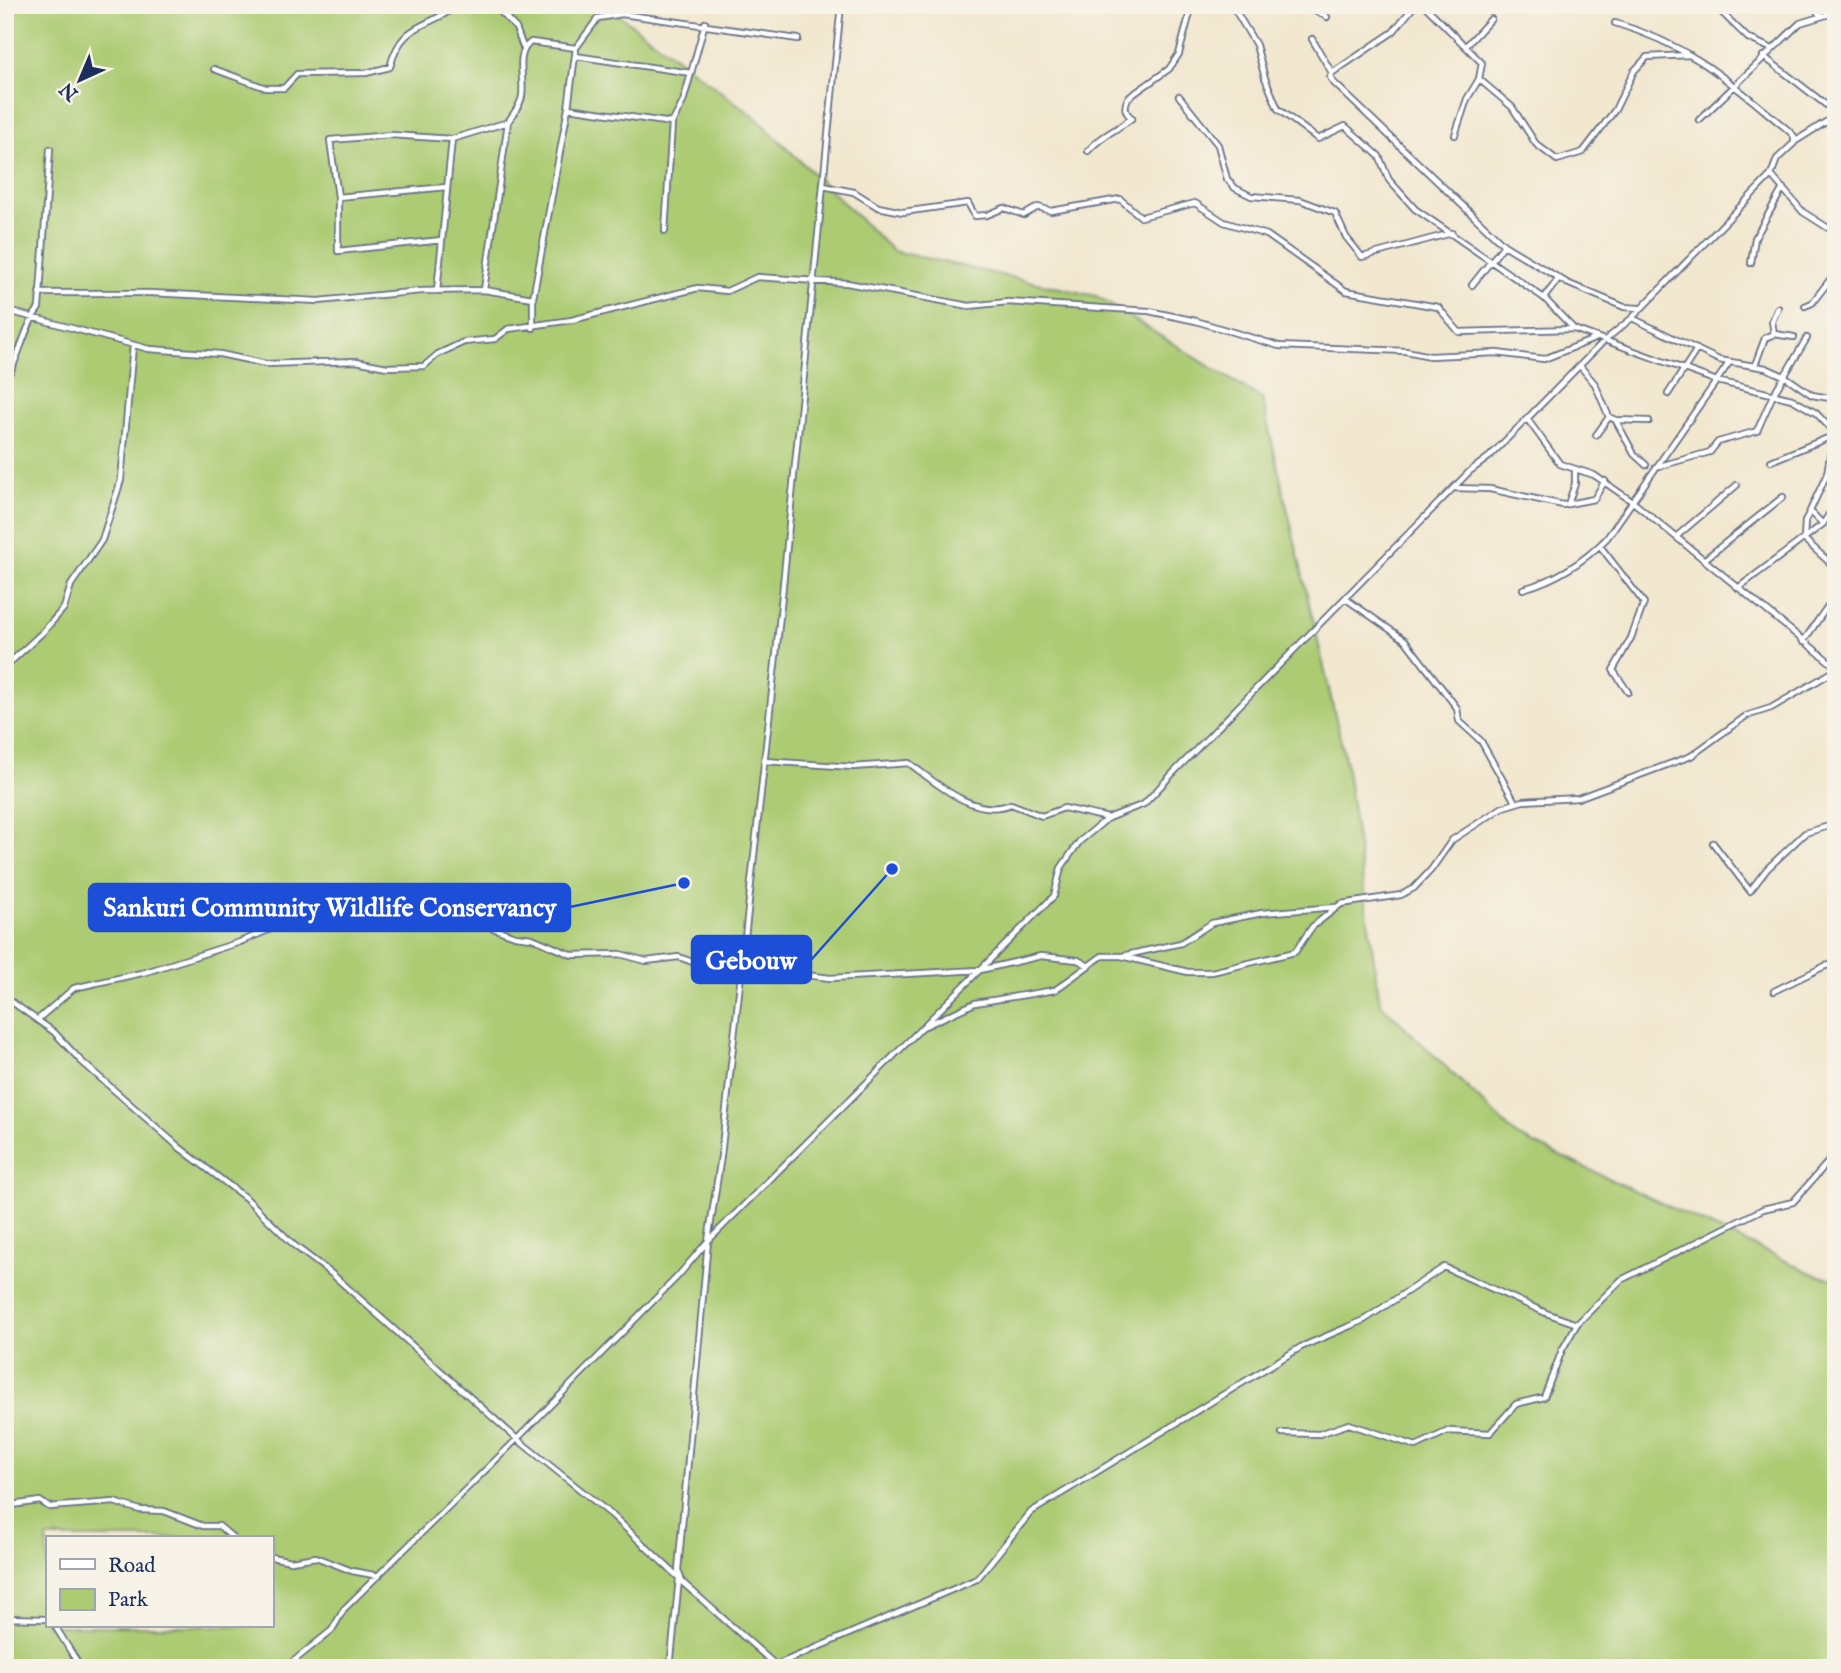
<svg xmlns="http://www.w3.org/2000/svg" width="1841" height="1673" font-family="'IM FELL English',serif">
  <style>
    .park { fill: #accb72; stroke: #647d68; stroke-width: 2; fill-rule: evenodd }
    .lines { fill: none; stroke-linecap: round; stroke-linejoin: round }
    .minor-casing { stroke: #666f86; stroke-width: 8 }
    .minor { stroke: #fff; stroke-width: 4.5 }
    .leader { fill: none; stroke: #1d4ed8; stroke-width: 2.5 }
    .callout-dot { fill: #1d4ed8; stroke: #f7f3e8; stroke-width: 2.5 }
    .callout { fill: #1d4ed8; stroke: #1d4ed8; stroke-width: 2.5 }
    .callout-label { font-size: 26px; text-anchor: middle; font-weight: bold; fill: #fff }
  </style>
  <rect width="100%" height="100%" fill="#f7f3e8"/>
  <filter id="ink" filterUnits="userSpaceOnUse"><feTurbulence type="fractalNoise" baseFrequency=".0143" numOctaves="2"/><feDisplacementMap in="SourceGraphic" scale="14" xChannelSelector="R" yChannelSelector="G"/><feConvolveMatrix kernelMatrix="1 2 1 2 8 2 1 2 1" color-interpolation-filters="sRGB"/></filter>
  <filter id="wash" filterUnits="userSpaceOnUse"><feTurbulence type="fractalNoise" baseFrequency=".00686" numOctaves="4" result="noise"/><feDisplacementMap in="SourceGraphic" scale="28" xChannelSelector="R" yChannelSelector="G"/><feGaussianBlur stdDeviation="1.57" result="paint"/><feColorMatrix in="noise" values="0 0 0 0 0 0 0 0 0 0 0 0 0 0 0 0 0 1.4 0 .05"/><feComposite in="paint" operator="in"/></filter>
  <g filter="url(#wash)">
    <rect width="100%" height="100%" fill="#f2e7cf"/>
    <path class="park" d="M 5,5 L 606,5 L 756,118 L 893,251 L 1096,296 L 1262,399 L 1346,763 L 1380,1003 L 1517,1136 L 1818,1276 L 1836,1279 L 1836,1668 L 5,1668 ZM 47,1538 L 271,1538 L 271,1626 L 47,1626 Z"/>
  </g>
  <g filter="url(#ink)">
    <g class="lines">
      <defs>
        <path id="minor" d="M 494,5 L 516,28 L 523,47
          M 1232,5 L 1256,45 L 1265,78 L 1278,109 L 1318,139 L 1345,126 L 1379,156 L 1389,180 L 1415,209 L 1544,298 L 1559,278
          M 1305,5 L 1327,17
          M 1424,5 L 1482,63 L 1479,79 L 1467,99 L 1455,135
          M 1714,5 L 1748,38 L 1770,48
          M 1812,5 L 1820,15
          M 1615,23 C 1694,47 1727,80 1788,130 L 1794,136 L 1794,143 L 1777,159 L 1771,175 L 1803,212 L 1836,233
          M 1312,39 L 1332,73 L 1330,77 L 1333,82 L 1504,245 L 1567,283 L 1624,307 L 1639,308
          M 1467,45 L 1491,19
          M 576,48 L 568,108 L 672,123
          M 575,56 L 691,73
          M 1763,56 L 1834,111 L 1829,120 L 1794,142
          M 214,69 L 266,88 L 284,88 L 297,74 L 366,73 L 390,67 C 402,21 426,30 458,5
          M 1332,73 L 1393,32 L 1415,5
          M 1479,79 L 1512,107 L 1536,144 L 1557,160 L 1583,152 L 1615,110 L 1634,71 L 1647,57 L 1690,55
          M 1179,96 L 1218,145 L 1227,179 L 1235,188 L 1251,196 L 1300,200 L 1335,213 L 1346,237 L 1362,257 L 1452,233
          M 1699,120 L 1800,23 L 1836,12
          M 1088,151 C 1100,136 1117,130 1132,118 C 1124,112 1124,107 1128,98 L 1169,69 L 1179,54 L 1192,5
          M 823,186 L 854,192 L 878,207 L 903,212 L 968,203 L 975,216 L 987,215 L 1004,208 L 1024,215 L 1038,207 L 1051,211 L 1120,199 L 1141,217 L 1195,203 L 1224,222 L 1267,235 L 1346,291 L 1438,307 L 1459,332 L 1574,329 L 1717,381 L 1792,399 L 1816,413 L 1836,434
          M 338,197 L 447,187
          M 665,231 L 672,123 L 683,102 L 705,23
          M 442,240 L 338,251 L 338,197 L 330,140 L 391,135 L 452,139
          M 1751,263 L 1755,238 L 1783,188
          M 1472,285 L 1504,245
          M 484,290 L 508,122
          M 437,291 L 452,139 L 508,122 C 513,114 521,105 522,96 C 525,78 514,54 531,42 L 576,48 L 598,18 L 622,14 L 798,39
          M 39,293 L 150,293 L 318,301 L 421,291 L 484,290 L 533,298
          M 1544,298 L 1574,329
          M 1805,306 L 1812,303 L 1836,272
          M 5,310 L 149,349 L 220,354 L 266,364 L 356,361 L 387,367 L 424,366 L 438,354 L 464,342 L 495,339 L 508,329 L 572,320 L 698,288 L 727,291 L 757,277 L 847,283 L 969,306 L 1008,302 L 1149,311 L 1196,321 L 1279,346 L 1406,351 L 1430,356 L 1497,353 L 1544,359 L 1597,338
          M 1632,318 L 1719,360 L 1766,368 L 1786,377 L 1812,395 L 1836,399
          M 533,328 L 533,298 L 568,108
          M 1774,334 L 1772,321 L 1778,308
          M 1755,365 L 1765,338 L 1774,334 L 1794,337
          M 1580,366 L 1595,384 L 1609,417 L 1616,420 L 1649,421
          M 5,381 C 20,358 23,329 39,308 L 50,149
          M 1668,394 L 1697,349
          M 1528,420 L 1560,464 L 1594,475 L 1633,502 L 1836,667
          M 1616,421 L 1634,454 L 1646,465
          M 1596,435 L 1609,417
          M 1771,461 L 1835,435
          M 1660,466 L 1710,452 L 1718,442 L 1757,431 L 1773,395 L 1807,338
          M 1455,488 L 1490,489 L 1563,505 L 1594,499 L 1605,481
          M 1568,504 L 1575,484 L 1575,471
          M 1810,511 L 1805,521 L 1804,539 L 1829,562
          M 1823,524 L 1810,511 L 1827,474 L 1833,436
          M 1677,536 L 1737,485
          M 1600,546 L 1644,603 L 1631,638 L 1613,670 L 1628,692
          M 1705,559 L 1783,497
          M 1738,588 L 1823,524 L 1836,503
          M 1523,589 C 1555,580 1583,563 1607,538 L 1729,363
          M 1346,599 L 1405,640 L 1457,708 L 1459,721 L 1481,741 L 1515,802
          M 1803,642 L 1836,594
          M 5,667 L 43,632 L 64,608 L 71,585 L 102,540 L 121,480 L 133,345
          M 764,761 L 853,767 L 909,763 C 936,783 975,819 1011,804 L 1042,816 L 1064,808 L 1108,818
          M 1713,843 L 1750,891 L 1767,869 L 1805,833 L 1836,824
          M 1122,956 L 1181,943 L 1212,923 L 1262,913 L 1336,907
          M 1774,991 L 1825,966 L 1836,964
          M 5,997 L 54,1032 L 81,1061 L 180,1148 L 247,1199 L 295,1246 L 332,1274 L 517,1439 L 613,1516 L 677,1576
          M 37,1020 L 74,988 L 146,972 L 240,942 L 311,912 L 379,912 L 412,922 L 443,915 L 470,920 L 515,936 L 532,938 L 572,955 L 620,954 L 646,961 L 679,957 L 714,970 L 773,971 L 830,978 L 980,970 L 1041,956 L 1078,960 L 1087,965
          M 925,1026 L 975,1003 L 1055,990 L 1102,956 L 1121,956 L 1188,972 L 1212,972 L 1295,952 L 1312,927 L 1341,904 L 1401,895 L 1414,888 L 1431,870 L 1452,840 L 1503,807 L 1523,801 L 1578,798 L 1691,756 L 1746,716 L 1771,708 L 1836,670
          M 1282,1433 L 1319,1434 L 1349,1424 L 1416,1446 L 1448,1431 L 1490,1433 L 1516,1404 L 1544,1397 L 1562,1350 L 1577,1324 L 1621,1280 L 1763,1209 L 1793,1202 L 1836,1153
          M 5,1506 L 40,1501 L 49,1507 L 114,1502 L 140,1510 L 164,1511 L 203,1526 L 219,1526 L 233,1538
          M 271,1557 L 291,1561 L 316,1557 L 352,1571 L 379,1576
          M 5,1618 L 47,1619
          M 55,1626 L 81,1668
          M 776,1665 L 977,1579 L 1031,1512 L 1301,1347 L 1364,1320 L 1444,1267 L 1546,1313 L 1577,1324
          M 285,1668 L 332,1630 L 344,1609 L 517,1439 L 678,1276 L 708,1241 L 1054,896 L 1061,868 L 1079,842 L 1108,818 L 1144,804 L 1175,771 L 1470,471 L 1489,457 L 1604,341 L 1632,318 L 1771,175
          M 670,1668 L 679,1579
          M 779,1668 L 682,1582 L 678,1570 L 708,1241 L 721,1156 L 776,655 L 841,5"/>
      </defs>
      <use href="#minor" class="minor-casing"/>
      <use href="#minor" class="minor"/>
    </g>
  </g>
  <path class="leader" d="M684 883L570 907M892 869L811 960"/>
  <g class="callout-dot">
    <circle cx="684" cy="883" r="7"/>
    <circle cx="892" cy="869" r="7"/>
  </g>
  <g class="callout">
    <rect x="89" y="884" width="481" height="47" rx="7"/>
    <rect x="692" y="936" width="119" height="47" rx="7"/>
  </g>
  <g class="callout-label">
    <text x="330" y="916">Sankuri Community Wildlife Conservancy</text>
    <text x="751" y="969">Gebouw</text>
  </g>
  <rect width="1841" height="1673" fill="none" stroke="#f7f3e8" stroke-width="28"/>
  <rect x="46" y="1536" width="228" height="91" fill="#f7f3e8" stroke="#9fa5b1" stroke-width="2"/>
  <rect x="60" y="1559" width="35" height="10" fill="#ffffff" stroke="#9fa5b1" stroke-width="2"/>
  <text x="108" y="1572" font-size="21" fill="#1b2f5e">Road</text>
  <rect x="60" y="1589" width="35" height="21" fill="#accb72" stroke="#9fa5b1" stroke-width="2"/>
  <text x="108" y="1606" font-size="21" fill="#1b2f5e">Park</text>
  <g transform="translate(80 80) rotate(224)" stroke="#f7f3e8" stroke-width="5" paint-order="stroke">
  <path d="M0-5L12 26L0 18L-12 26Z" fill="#1b2f5e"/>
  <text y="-10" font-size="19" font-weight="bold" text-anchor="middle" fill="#1b2f5e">N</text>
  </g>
</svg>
